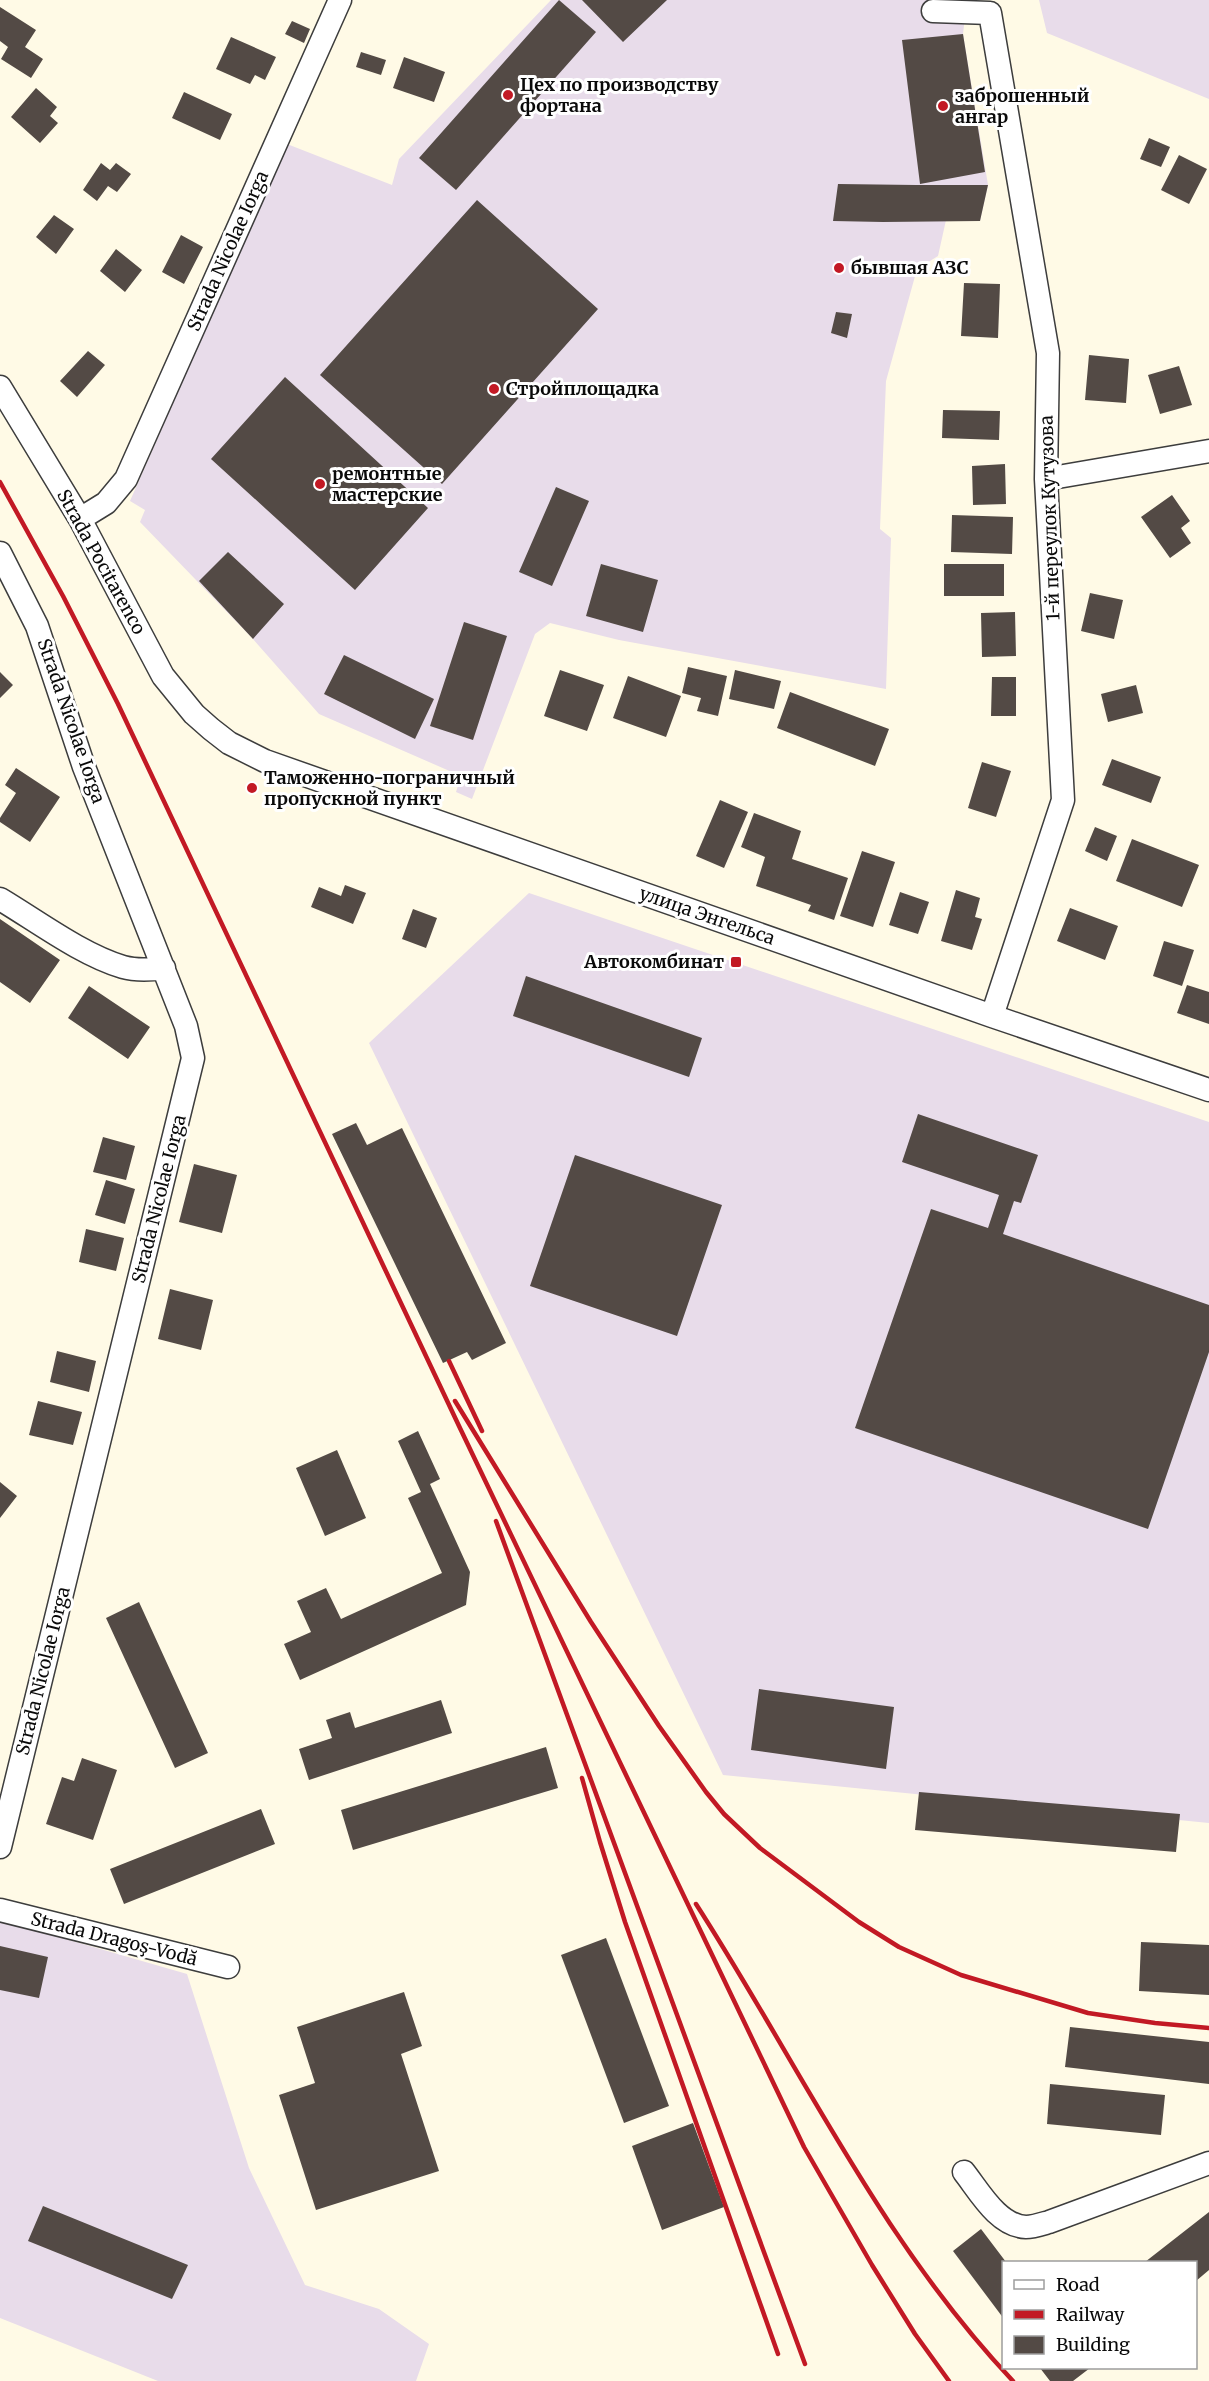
<svg xmlns="http://www.w3.org/2000/svg" width="1209" height="2381" font-family="Merriweather,serif">
  <style>
    .industrial { fill: #e8dcea }
    .building { fill: #534a45 }
    .lines { fill: none; stroke-linecap: round; stroke-linejoin: round }
    .minor-casing { stroke: #3d3d3d; stroke-width: 25 }
    .minor { stroke: #fff; stroke-width: 22 }
    .rail { stroke: #c21924; stroke-width: 4.5 }
    .poi-dot { fill: #c21924; stroke: #fff; stroke-width: 2 }
    .labels { text-anchor: middle; stroke-width: 6; stroke-linejoin: round; paint-order: stroke }
    .poi-label { font-size: 18px; font-weight: bold; fill: #0a0a0a; stroke: #fff; text-anchor: start }
    .street-label { font-size: 18px; fill: #0a0a0a; stroke: #fff }
  </style>
  <rect width="100%" height="100%" fill="#fffae6"/>
  <path class="industrial" d="M 551,0 L 967,0 L 963,34 L 988,185 L 980,221 L 946,220 L 938,256 L 917,269 L 886,381 L 880,529 L 891,538 L 886,689 L 619,640 L 550,623 L 535,634 L 472,799 L 456,792 L 461,776 L 319,714 L 253,639 L 140,522 L 145,510 L 130,501 L 287,144 L 392,185 L 399,159 Z
    M 1039,0 L 1209,0 L 1209,99 L 1047,33 Z
    M 529,893 L 1209,1122 L 1209,1823 L 723,1775 L 369,1043 Z
    M 0,1920 L 187,1974 L 249,2168 L 305,2285 L 379,2309 L 429,2344 L 416,2381 L 158,2381 L 0,2318 Z"/>
  <path class="building" d="M 559,0 L 596,32 L 456,190 L 419,158 Z
    M 582,0 L 667,0 L 623,42 Z
    M 0,7 L 36,30 L 25,47 L 43,59 L 31,78 L 1,59 L 8,47 L 0,41 Z
    M 292,21 L 310,29 L 304,43 L 285,34 Z
    M 963,34 L 985,172 L 920,184 L 902,40 Z
    M 231,37 L 276,57 L 265,80 L 255,75 L 250,84 L 216,69 Z
    M 361,52 L 386,60 L 381,75 L 356,67 Z
    M 404,57 L 445,72 L 434,102 L 393,88 Z
    M 36,88 L 57,107 L 50,116 L 58,123 L 40,143 L 11,117 Z
    M 184,92 L 232,114 L 220,140 L 172,118 Z
    M 1149,138 L 1170,147 L 1161,167 L 1140,159 Z
    M 1179,155 L 1207,169 L 1189,204 L 1161,190 Z
    M 101,163 L 110,170 L 116,163 L 131,174 L 117,192 L 108,186 L 97,201 L 83,190 Z
    M 838,184 L 916,185 L 988,185 L 980,221 L 883,222 L 833,221 Z
    M 477,200 L 598,309 L 442,484 L 320,375 Z
    M 54,215 L 74,229 L 56,254 L 36,237 Z
    M 181,235 L 203,247 L 184,284 L 162,272 Z
    M 116,249 L 142,270 L 125,292 L 100,271 Z
    M 964,283 L 1000,284 L 998,338 L 961,336 Z
    M 836,312 L 852,314 L 847,338 L 831,333 Z
    M 88,351 L 105,365 L 77,397 L 60,381 Z
    M 1089,355 L 1129,359 L 1126,403 L 1085,400 Z
    M 1179,366 L 1192,405 L 1160,414 L 1148,375 Z
    M 285,377 L 428,508 L 355,590 L 211,459 Z
    M 943,410 L 1000,411 L 999,440 L 942,438 Z
    M 1005,464 L 1006,504 L 973,505 L 972,466 Z
    M 556,487 L 589,501 L 552,586 L 519,572 Z
    M 1172,495 L 1190,521 L 1181,528 L 1191,543 L 1170,558 L 1141,517 Z
    M 952,515 L 1013,517 L 1012,554 L 951,552 Z
    M 228,552 L 284,604 L 253,639 L 199,581 Z
    M 601,564 L 658,580 L 643,632 L 586,616 Z
    M 944,564 L 1004,564 L 1004,596 L 944,596 Z
    M 1090,593 L 1123,600 L 1114,639 L 1081,631 Z
    M 1015,612 L 1016,656 L 982,657 L 981,613 Z
    M 464,622 L 507,636 L 473,740 L 430,726 Z
    M 344,655 L 434,699 L 415,739 L 324,694 Z
    M 688,667 L 727,676 L 718,716 L 697,711 L 701,698 L 682,693 Z
    M 560,670 L 604,685 L 587,731 L 544,716 Z
    M 735,670 L 781,681 L 774,709 L 729,699 Z
    M 0,672 L 13,685 L 0,698 Z
    M 628,676 L 681,696 L 666,737 L 613,718 Z
    M 992,677 L 1016,677 L 1016,716 L 991,716 Z
    M 1136,685 L 1143,713 L 1108,722 L 1101,694 Z
    M 790,692 L 889,729 L 875,766 L 777,728 Z
    M 1112,759 L 1161,777 L 1151,803 L 1102,785 Z
    M 982,762 L 1011,771 L 996,817 L 968,808 Z
    M 16,768 L 60,797 L 30,842 L 0,822 L 0,818 L 16,793 L 5,785 Z
    M 720,800 L 748,812 L 724,868 L 696,856 Z
    M 754,813 L 801,831 L 792,859 L 848,878 L 834,920 L 808,911 L 811,905 L 756,886 L 765,857 L 741,847 Z
    M 1095,827 L 1117,836 L 1107,861 L 1085,851 Z
    M 1132,839 L 1199,865 L 1182,907 L 1116,881 Z
    M 862,851 L 895,862 L 873,927 L 840,916 Z
    M 345,885 L 366,893 L 353,924 L 311,907 L 319,887 L 341,896 Z
    M 956,890 L 980,898 L 975,917 L 982,919 L 972,950 L 941,941 Z
    M 900,892 L 929,902 L 918,934 L 889,925 Z
    M 1070,908 L 1118,926 L 1105,960 L 1057,941 Z
    M 413,909 L 437,918 L 426,948 L 402,939 Z
    M 0,919 L 60,960 L 30,1003 L 0,982 Z
    M 1164,941 L 1194,950 L 1182,986 L 1153,976 Z
    M 526,976 L 702,1038 L 689,1077 L 513,1016 Z
    M 1187,985 L 1209,992 L 1209,1024 L 1177,1013 Z
    M 89,986 L 150,1027 L 128,1059 L 68,1018 Z
    M 918,1114 L 1038,1155 L 1021,1203 L 1014,1201 L 1003,1234 L 1209,1305 L 1209,1352 L 1148,1529 L 855,1428 L 931,1209 L 988,1228 L 999,1195 L 902,1162 Z
    M 356,1123 L 367,1145 L 402,1128 L 506,1343 L 472,1360 L 467,1352 L 443,1363 L 332,1134 Z
    M 103,1137 L 135,1146 L 126,1180 L 93,1172 Z
    M 575,1155 L 722,1205 L 677,1336 L 530,1286 Z
    M 194,1164 L 237,1175 L 222,1233 L 179,1222 Z
    M 106,1180 L 135,1189 L 125,1224 L 95,1215 Z
    M 86,1229 L 124,1238 L 116,1271 L 79,1262 Z
    M 170,1289 L 213,1300 L 201,1350 L 158,1339 Z
    M 57,1351 L 96,1361 L 89,1392 L 50,1382 Z
    M 38,1401 L 82,1412 L 73,1445 L 29,1435 Z
    M 418,1431 L 440,1479 L 430,1484 L 470,1572 L 466,1605 L 300,1680 L 284,1644 L 311,1632 L 297,1601 L 326,1588 L 341,1619 L 442,1573 L 408,1498 L 421,1492 L 398,1441 Z
    M 337,1450 L 366,1518 L 325,1536 L 296,1468 Z
    M 0,1482 L 17,1496 L 0,1518 Z
    M 139,1602 L 208,1753 L 175,1768 L 106,1618 Z
    M 759,1689 L 894,1707 L 886,1769 L 751,1750 Z
    M 441,1700 L 452,1733 L 309,1780 L 299,1749 L 332,1738 L 326,1720 L 350,1712 L 355,1728 Z
    M 546,1747 L 558,1788 L 353,1850 L 341,1810 Z
    M 82,1758 L 117,1770 L 93,1840 L 46,1824 L 62,1777 L 74,1781 Z
    M 919,1792 L 1180,1814 L 1176,1852 L 915,1830 Z
    M 261,1809 L 275,1844 L 124,1904 L 110,1869 Z
    M 606,1938 L 669,2106 L 624,2123 L 561,1955 Z
    M 1141,1942 L 1209,1945 L 1209,1995 L 1139,1991 Z
    M 0,1946 L 48,1957 L 39,1998 L 0,1990 Z
    M 404,1992 L 422,2046 L 401,2054 L 439,2171 L 316,2210 L 279,2095 L 315,2083 L 297,2027 Z
    M 1070,2027 L 1209,2042 L 1209,2084 L 1065,2067 Z
    M 1050,2084 L 1165,2095 L 1161,2135 L 1047,2124 Z
    M 693,2123 L 724,2207 L 662,2230 L 632,2146 Z
    M 43,2206 L 188,2265 L 172,2299 L 28,2241 Z
    M 1209,2212 L 1209,2270 L 1196,2281 L 1196,2262 L 1145,2262 Z
    M 981,2229 L 1006,2262 L 1004,2262 L 1004,2319 L 953,2251 Z
    M 1040,2368 L 1090,2368 L 1073,2381 L 1050,2381 Z"/>
  <g class="lines">
    <defs>
      <path id="minor" d="M 933,11 L 990,13 L 1048,353 L 1046,479 L 1063,800 L 992,1016
        M 0,387 L 80,519 L 163,676 L 194,714 L 211,729 L 229,743 L 265,761 L 992,1016 L 1209,1090
        M 1046,479 L 1209,451
        M 80,519 L 106,503 L 126,479 L 340,0
        M 0,553 L 37,626 L 84,767 L 186,1026 L 193,1058 L 0,1847
        M 0,899 C 37,921 82,955 123,967 C 137,971 150,970 164,968
        M 0,1910 L 228,1967
        M 964,2172 C 979,2191 998,2226 1026,2227 C 1033,2227 1042,2224 1049,2222 L 1209,2163"/>
    </defs>
    <use href="#minor" class="minor-casing"/>
    <use href="#minor" class="minor"/>
    <path class="rail" d="M 0,482 L 63,596 L 118,704 L 459,1426 L 804,2147 L 872,2265 L 915,2334 L 949,2381
      M 449,1361 L 482,1431
      M 455,1401 L 591,1622 L 659,1726 L 706,1792 L 724,1814 L 760,1848 L 859,1922 L 899,1947 L 961,1975 L 1088,2013 L 1155,2023 L 1209,2028
      M 496,1521 L 805,2364
      M 582,1778 L 600,1842 L 625,1922 L 778,2354
      M 696,1904 C 799,2064 881,2242 1013,2381"/>
  </g>
  <g class="poi-dot">
    <circle cx="508" cy="95" r="6"/>
    <circle cx="943" cy="106" r="6"/>
    <circle cx="839" cy="268" r="6"/>
    <circle cx="494" cy="389" r="6"/>
    <circle cx="320" cy="484" r="6"/>
    <circle cx="252" cy="788" r="6"/>
    <rect x="730" y="956" width="12" height="12" rx="3"/>
  </g>
  <g class="labels">
    <g class="poi-label">
      <text x="520" y="91">Цех по производству<tspan x="520" dy="21">фортана</tspan></text>
      <text x="955" y="102">заброшенный<tspan x="955" dy="21">ангар</tspan></text>
      <text x="851" y="274">бывшая АЗС</text>
      <text x="506" y="395">Стройплощадка</text>
      <text x="332" y="480">ремонтные<tspan x="332" dy="21">мастерские</tspan></text>
      <text x="264" y="784">Таможенно-пограничный<tspan x="264" dy="21">пропускной пункт</tspan></text>
      <text x="724" y="968" text-anchor="end">Автокомбинат</text>
    </g>
    <g class="street-label">
      <text transform="translate(228 251) rotate(-66)" y="6">Strada Nicolae Iorga</text>
      <text transform="translate(1050 518) rotate(-92)" y="6">1-й переулок Кутузова</text>
      <text transform="translate(101 562) rotate(61)" y="6">Strada Pocitarenco</text>
      <text transform="translate(71 721) rotate(71)" y="6">Strada Nicolae Iorga</text>
      <text transform="translate(707 916) rotate(19)" y="6">улица Энгельса</text>
      <text transform="translate(159 1199) rotate(-76)" y="6">Strada Nicolae Iorga</text>
      <text transform="translate(43 1671) rotate(-76)" y="6">Strada Nicolae Iorga</text>
      <text transform="translate(114 1939) rotate(14)" y="6">Strada Dragoş-Vodă</text>
    </g>
  </g>
  <rect x="1002" y="2261" width="195" height="108" fill="#ffffff" stroke="#9d9d9d" stroke-width="1.5"/>
  <rect x="1014" y="2280" width="30" height="9" fill="#ffffff" stroke="#9d9d9d" stroke-width="1.5"/>
  <text x="1056" y="2291" font-size="18" fill="#0a0a0a">Road</text>
  <rect x="1014" y="2310" width="30" height="9" fill="#c21924" stroke="#9d9d9d" stroke-width="1.5"/>
  <text x="1056" y="2321" font-size="18" fill="#0a0a0a">Railway</text>
  <rect x="1014" y="2336" width="30" height="18" fill="#534a45" stroke="#9d9d9d" stroke-width="1.5"/>
  <text x="1056" y="2351" font-size="18" fill="#0a0a0a">Building</text>
</svg>
